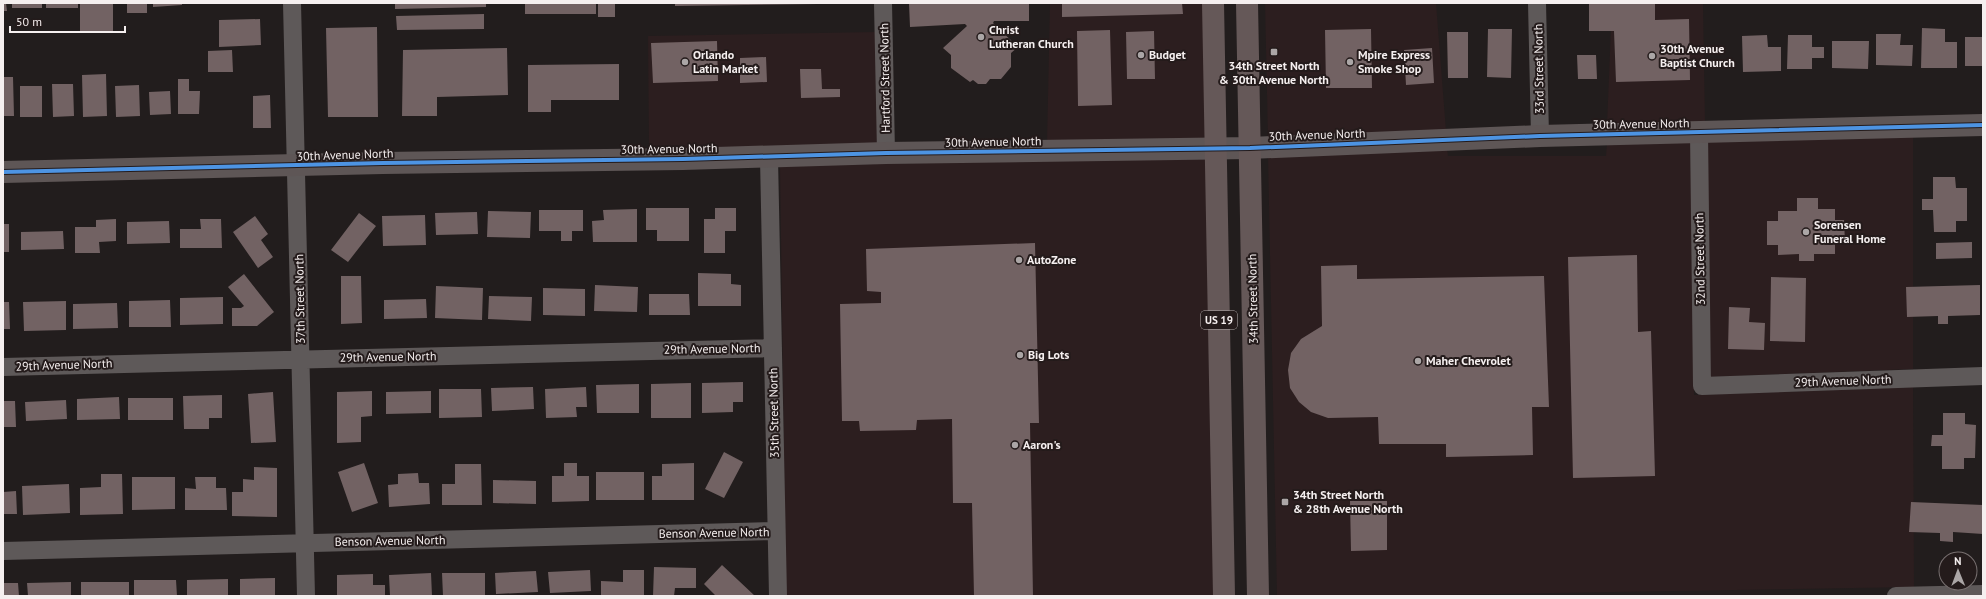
<svg xmlns="http://www.w3.org/2000/svg" width="1986" height="599" font-family="'PT Sans',sans-serif">
  <style>
    .built { fill: #2c1e1f }
    .building { fill: #726263 }
    .lines { fill: none; stroke-linecap: round; stroke-linejoin: round }
    .street { stroke: #5e5959; stroke-width: 18 }
    .secondary { stroke: #5e5656; stroke-width: 22 }
    .highway { stroke: #655858; stroke-width: 22 }
    .cycleway-casing { stroke: #241b1b; stroke-width: 6 }
    .cycleway { stroke: #4d94e3; stroke-width: 4 }
    .poi-dot { fill: #aba6a6; stroke: #241b1b; stroke-width: 1.5 }
    .labels { text-anchor: middle; stroke-width: 4; stroke-linejoin: round; paint-order: stroke }
    .shield { fill: #241b1b; stroke: #b6afaf; stroke-width: 1 }
    .shield-label { font-size: 11px; font-weight: bold; fill: #f5efef }
    .poi-label { font-size: 12px; font-weight: bold; fill: #f5efef; stroke: #241b1b; text-anchor: start }
    .street-label { font-size: 12px; fill: #f5efef; stroke: #241b1b }
  </style>
  <rect width="100%" height="100%" fill="#221d1d"/>
  <path class="built" d="M 1050,3 L 1205,3 L 1207,139 L 1047,143 Z
    M 1265,3 L 1436,3 L 1446,131 L 1268,138 Z
    M 1612,3 L 1703,3 L 1705,123 L 1607,125 Z
    M 876,32 L 878,145 L 649,150 L 648,36 Z
    M 1913,136 L 1913,369 L 1710,377 L 1707,141 Z
    M 1691,141 L 1694,395 L 1913,387 L 1914,587 L 1383,596 L 1277,596 L 1268,156 L 1447,149 L 1448,156 L 1606,156 L 1607,143 Z
    M 1208,157 L 1216,596 L 786,596 L 780,166 Z"/>
  <path class="building" d="M 3,3 L 6,3 L 7,11 L 3,11 Z
    M 12,3 L 42,3 L 42,8 L 12,8 Z
    M 46,3 L 78,3 L 78,8 L 46,8 Z
    M 80,3 L 113,3 L 113,33 L 80,33 Z
    M 127,3 L 147,3 L 147,13 L 127,13 Z
    M 153,3 L 182,3 L 182,5 L 153,7 Z
    M 395,3 L 486,3 L 486,7 L 395,9 Z
    M 525,3 L 596,3 L 596,14 L 525,14 Z
    M 598,3 L 615,3 L 615,17 L 598,17 Z
    M 675,3 L 818,3 L 818,4 L 675,6 Z
    M 909,3 L 1029,3 L 1029,21 L 994,21 L 993,23 L 1018,47 L 1011,53 L 1011,67 L 1001,79 L 990,79 L 986,84 L 978,84 L 973,80 L 970,82 L 951,68 L 951,55 L 943,48 L 967,26 L 965,24 L 910,27 Z
    M 1062,3 L 1182,3 L 1183,14 L 1062,17 Z
    M 1589,3 L 1655,3 L 1655,20 L 1689,19 L 1690,80 L 1616,82 L 1614,31 L 1589,31 Z
    M 484,14 L 484,29 L 397,30 L 396,16 Z
    M 260,19 L 261,45 L 219,47 L 219,20 Z
    M 377,27 L 378,117 L 328,117 L 326,28 Z
    M 1922,28 L 1945,29 L 1945,42 L 1957,42 L 1957,68 L 1921,68 Z
    M 1371,29 L 1372,88 L 1326,88 L 1325,30 Z
    M 1488,29 L 1512,29 L 1511,78 L 1487,77 Z
    M 1110,30 L 1112,105 L 1078,106 L 1077,31 Z
    M 1154,31 L 1155,79 L 1127,79 L 1126,32 Z
    M 1447,32 L 1468,32 L 1468,78 L 1448,78 Z
    M 1876,34 L 1901,34 L 1900,45 L 1913,45 L 1912,66 L 1876,65 Z
    M 1767,35 L 1768,47 L 1781,47 L 1781,71 L 1743,72 L 1742,36 Z
    M 1788,35 L 1812,35 L 1812,47 L 1824,47 L 1824,58 L 1812,58 L 1812,69 L 1787,69 Z
    M 1965,37 L 1983,37 L 1983,66 L 1965,66 Z
    M 717,41 L 718,81 L 653,83 L 651,43 Z
    M 1832,41 L 1869,41 L 1868,69 L 1832,68 Z
    M 507,48 L 508,95 L 437,97 L 437,116 L 402,116 L 403,50 Z
    M 1432,48 L 1434,83 L 1406,85 L 1404,50 Z
    M 232,50 L 233,72 L 208,72 L 208,51 Z
    M 1577,55 L 1596,55 L 1597,79 L 1578,79 Z
    M 766,57 L 767,82 L 740,83 L 740,58 Z
    M 619,64 L 619,100 L 551,100 L 551,112 L 528,112 L 528,65 Z
    M 800,69 L 821,69 L 822,89 L 840,89 L 840,97 L 801,98 Z
    M 106,74 L 107,116 L 83,117 L 82,75 Z
    M 3,77 L 13,77 L 14,116 L 3,116 Z
    M 178,79 L 189,79 L 189,91 L 200,91 L 199,114 L 178,114 Z
    M 52,84 L 73,84 L 74,116 L 53,117 Z
    M 139,85 L 140,116 L 116,117 L 115,86 Z
    M 20,86 L 42,86 L 42,117 L 20,117 Z
    M 170,91 L 171,114 L 150,115 L 149,92 Z
    M 270,95 L 271,128 L 253,128 L 253,96 Z
    M 1933,177 L 1955,177 L 1956,188 L 1967,188 L 1967,221 L 1956,221 L 1956,232 L 1934,232 L 1933,210 L 1922,210 L 1922,199 L 1933,199 Z
    M 1797,198 L 1818,198 L 1818,209 L 1835,209 L 1835,220 L 1844,220 L 1845,243 L 1835,244 L 1835,254 L 1814,254 L 1814,261 L 1799,261 L 1799,254 L 1778,255 L 1778,245 L 1767,245 L 1767,221 L 1778,221 L 1778,211 L 1797,211 Z
    M 646,208 L 689,208 L 689,241 L 657,241 L 657,230 L 646,230 Z
    M 715,208 L 736,208 L 736,231 L 725,231 L 725,253 L 704,253 L 704,219 L 715,219 Z
    M 637,209 L 637,242 L 593,242 L 592,221 L 604,220 L 603,210 Z
    M 539,210 L 583,210 L 583,231 L 572,231 L 572,241 L 561,241 L 561,231 L 539,231 Z
    M 488,211 L 531,212 L 530,238 L 487,237 Z
    M 477,212 L 478,234 L 436,235 L 435,213 Z
    M 359,213 L 376,226 L 348,262 L 331,250 Z
    M 425,215 L 426,245 L 383,246 L 382,216 Z
    M 255,216 L 268,234 L 261,240 L 273,257 L 258,268 L 233,232 Z
    M 116,219 L 116,241 L 99,242 L 100,253 L 75,253 L 75,227 L 96,227 L 96,220 Z
    M 200,219 L 221,219 L 222,248 L 180,248 L 180,229 L 201,229 Z
    M 169,221 L 170,243 L 127,244 L 127,222 Z
    M 3,224 L 9,224 L 9,252 L 3,252 Z
    M 63,231 L 64,249 L 21,250 L 21,232 Z
    M 1972,242 L 1972,258 L 1936,259 L 1936,243 Z
    M 1035,243 L 1039,423 L 1030,423 L 1033,596 L 974,596 L 972,503 L 953,503 L 952,419 L 917,420 L 916,430 L 860,431 L 859,421 L 842,421 L 840,304 L 881,303 L 881,292 L 867,291 L 866,249 Z
    M 1637,255 L 1638,332 L 1651,331 L 1655,476 L 1573,478 L 1568,257 Z
    M 1357,265 L 1357,279 L 1544,276 L 1549,407 L 1532,407 L 1533,455 L 1446,457 L 1446,444 L 1379,444 L 1378,417 L 1328,418 L 1311,412 L 1299,402 L 1290,388 L 1288,370 L 1291,353 L 1301,339 L 1322,326 L 1321,266 Z
    M 698,273 L 731,274 L 731,284 L 741,285 L 741,306 L 698,306 Z
    M 244,274 L 274,312 L 257,326 L 232,326 L 232,308 L 241,308 L 244,306 L 228,287 Z
    M 341,276 L 361,276 L 362,323 L 341,324 Z
    M 1771,277 L 1806,278 L 1805,342 L 1770,341 Z
    M 595,285 L 638,287 L 637,312 L 594,311 Z
    M 1980,285 L 1980,315 L 1948,316 L 1948,324 L 1938,324 L 1938,316 L 1907,317 L 1906,287 Z
    M 436,286 L 483,288 L 482,320 L 435,318 Z
    M 543,288 L 585,289 L 585,316 L 543,315 Z
    M 649,294 L 689,294 L 690,315 L 649,315 Z
    M 489,296 L 532,297 L 531,321 L 488,319 Z
    M 223,297 L 223,324 L 180,325 L 180,298 Z
    M 426,299 L 427,318 L 384,319 L 384,300 Z
    M 170,300 L 171,327 L 129,327 L 129,301 Z
    M 66,301 L 66,330 L 24,331 L 23,302 Z
    M 3,302 L 9,302 L 10,329 L 3,329 Z
    M 117,303 L 118,328 L 73,329 L 73,304 Z
    M 1729,307 L 1750,308 L 1749,322 L 1765,323 L 1764,350 L 1728,349 Z
    M 743,382 L 743,402 L 733,402 L 733,412 L 702,413 L 702,383 Z
    M 691,383 L 691,418 L 651,418 L 651,384 Z
    M 639,384 L 639,413 L 597,413 L 596,385 Z
    M 533,387 L 534,409 L 492,411 L 491,388 Z
    M 586,387 L 587,407 L 576,407 L 577,417 L 546,418 L 545,389 Z
    M 439,389 L 481,389 L 482,417 L 439,418 Z
    M 372,391 L 372,416 L 361,417 L 361,442 L 337,443 L 337,392 Z
    M 431,391 L 431,413 L 386,414 L 386,392 Z
    M 273,392 L 276,442 L 251,443 L 248,394 Z
    M 222,395 L 222,418 L 209,418 L 209,429 L 184,429 L 183,396 Z
    M 119,397 L 120,419 L 77,420 L 77,399 Z
    M 128,398 L 173,398 L 173,420 L 128,420 Z
    M 66,400 L 67,419 L 26,421 L 25,402 Z
    M 3,401 L 15,401 L 16,427 L 3,427 Z
    M 1943,413 L 1965,413 L 1965,424 L 1976,425 L 1975,458 L 1964,458 L 1964,469 L 1942,469 L 1942,446 L 1931,446 L 1932,435 L 1943,435 Z
    M 724,452 L 743,462 L 724,498 L 705,489 Z
    M 364,463 L 378,503 L 352,512 L 338,472 Z
    M 564,463 L 577,463 L 577,476 L 589,476 L 589,501 L 552,502 L 552,476 L 564,476 Z
    M 694,463 L 694,500 L 652,500 L 652,476 L 662,476 L 662,464 Z
    M 455,464 L 481,464 L 482,505 L 442,505 L 442,484 L 455,484 Z
    M 254,467 L 277,468 L 277,517 L 232,516 L 232,492 L 243,492 L 243,479 L 254,480 Z
    M 596,472 L 644,472 L 644,500 L 596,500 Z
    M 418,473 L 419,483 L 429,483 L 430,504 L 389,507 L 388,485 L 398,484 L 398,474 Z
    M 101,474 L 122,474 L 123,514 L 80,515 L 80,488 L 101,487 Z
    M 132,477 L 175,477 L 175,509 L 132,510 Z
    M 195,477 L 216,477 L 216,488 L 226,488 L 227,510 L 185,510 L 185,488 L 196,489 Z
    M 493,480 L 536,481 L 536,504 L 493,503 Z
    M 69,484 L 70,513 L 23,515 L 22,486 Z
    M 16,491 L 17,514 L 3,514 L 3,492 Z
    M 1350,501 L 1387,501 L 1387,550 L 1351,551 Z
    M 1911,502 L 1983,505 L 1983,534 L 1953,532 L 1953,542 L 1940,541 L 1940,533 L 1909,532 Z
    M 722,565 L 755,596 L 716,596 L 704,584 Z
    M 654,567 L 696,568 L 696,588 L 675,588 L 674,596 L 653,596 Z
    M 590,570 L 591,591 L 550,593 L 548,572 Z
    M 623,570 L 644,570 L 644,596 L 601,596 L 601,581 L 623,582 Z
    M 536,571 L 538,592 L 496,594 L 495,573 Z
    M 431,573 L 432,596 L 390,596 L 389,575 Z
    M 442,573 L 485,573 L 485,595 L 443,596 Z
    M 373,574 L 373,585 L 385,585 L 385,596 L 337,596 L 337,575 Z
    M 275,578 L 275,596 L 240,596 L 240,579 Z
    M 228,579 L 228,596 L 187,596 L 187,580 Z
    M 134,580 L 176,580 L 177,596 L 134,596 Z
    M 71,582 L 71,596 L 28,596 L 27,583 Z
    M 81,582 L 129,582 L 129,596 L 81,596 Z
    M 3,583 L 18,583 L 19,596 L 3,596 Z"/>
  <g class="lines">
    <path class="street" d="M 292,3 L 306,596
      M 883,3 L 886,153
      M 1537,3 L 1540,136
      M 1699,132 L 1702,386 L 1983,376
      M 769,158 L 778,596
      M 3,367 L 773,348
      M 3,551 L 776,531
      M 1896,596 L 1983,594"/>
    <path class="secondary" d="M 3,172 L 383,163 L 683,159 L 886,153 L 1250,148 L 1540,136 L 1983,125"/>
    <path class="highway" d="M 1213,3 L 1224,596
      M 1247,3 L 1258,596"/>
    <defs>
      <path id="cycleway" d="M 3,172 L 383,163 L 683,159 L 886,153 L 1250,148 L 1540,136 L 1983,125"/>
    </defs>
    <use href="#cycleway" class="cycleway-casing"/>
    <use href="#cycleway" class="cycleway"/>
  </g>
  <g class="poi-dot">
    <circle cx="981" cy="37" r="4"/>
    <rect x="1270" y="48" width="8" height="8" rx="2"/>
    <circle cx="1141" cy="55" r="4"/>
    <circle cx="1652" cy="56" r="4"/>
    <circle cx="685" cy="62" r="4"/>
    <circle cx="1350" cy="62" r="4"/>
    <circle cx="1806" cy="232" r="4"/>
    <circle cx="1019" cy="260" r="4"/>
    <circle cx="1020" cy="355" r="4"/>
    <circle cx="1418" cy="361" r="4"/>
    <circle cx="1015" cy="445" r="4"/>
    <rect x="1281" y="498" width="8" height="8" rx="2"/>
  </g>
  <g class="labels">
    <rect class="shield" x="1201" y="311" width="36" height="18" rx="3"/>
    <g class="shield-label">
      <text x="1219" y="324">US 19</text>
    </g>
    <g class="poi-label">
      <text x="989" y="34">Christ<tspan x="989" dy="14">Lutheran Church</tspan></text>
      <text x="1660" y="53">30th Avenue<tspan x="1660" dy="14">Baptist Church</tspan></text>
      <text x="693" y="59">Orlando<tspan x="693" dy="14">Latin Market</tspan></text>
      <text x="1149" y="59">Budget</text>
      <text x="1358" y="59">Mpire Express<tspan x="1358" dy="14">Smoke Shop</tspan></text>
      <text x="1274" y="70" text-anchor="middle">34th Street North<tspan x="1274" dy="14">&amp; 30th Avenue North</tspan></text>
      <text x="1814" y="229">Sorensen<tspan x="1814" dy="14">Funeral Home</tspan></text>
      <text x="1027" y="264">AutoZone</text>
      <text x="1028" y="359">Big Lots</text>
      <text x="1426" y="365">Maher Chevrolet</text>
      <text x="1023" y="449">Aaron's</text>
      <text x="1293" y="499">34th Street North<tspan x="1293" dy="14">&amp; 28th Avenue North</tspan></text>
    </g>
    <g class="street-label">
      <text transform="translate(1539 69) rotate(-91)" y="4">33rd Street North</text>
      <text transform="translate(885 78) rotate(-91)" y="4">Hartford Street North</text>
      <text transform="translate(1641 124) rotate(-1)" y="4">30th Avenue North</text>
      <text transform="translate(1317 135) rotate(-2)" y="4">30th Avenue North</text>
      <text transform="translate(993 142) rotate(-1)" y="4">30th Avenue North</text>
      <text transform="translate(669 149) rotate(-1)" y="4">30th Avenue North</text>
      <text transform="translate(345 155) rotate(-2)" y="4">30th Avenue North</text>
      <text transform="translate(1700 259) rotate(-91)" y="4">32nd Street North</text>
      <text transform="translate(300 299) rotate(-91)" y="4">37th Street North</text>
      <text transform="translate(1253 299) rotate(-91)" y="4">34th Street North</text>
      <text transform="translate(712 349) rotate(-1)" y="4">29th Avenue North</text>
      <text transform="translate(388 357) rotate(-1)" y="4">29th Avenue North</text>
      <text transform="translate(64 365) rotate(-2)" y="4">29th Avenue North</text>
      <text transform="translate(1843 381) rotate(-2)" y="4">29th Avenue North</text>
      <text transform="translate(774 413) rotate(-91)" y="4">35th Street North</text>
      <text transform="translate(714 533) rotate(-1)" y="4">Benson Avenue North</text>
      <text transform="translate(390 541) rotate(-1)" y="4">Benson Avenue North</text>
    </g>
  </g>
  <rect width="1986" height="599" fill="none" stroke="#f5efef" stroke-width="8"/>
  <g transform="translate(1958 571) rotate(359)"><circle r="19" fill="#241b1b" stroke="#787070"/>
  <path d="M0-3L7 15L0 10L-7 15Z" fill="#aba6a6"/>
  <text y="-6" font-size="11" font-weight="bold" text-anchor="middle" fill="#f5efef">N</text>
  </g>
  <path d="M10 26v6h115v-6" fill="none" stroke="#f5efef" stroke-width="2"/>
  <text x="16" y="26" font-size="12" fill="#f5efef" stroke="#241b1b" stroke-width="3" paint-order="stroke">50 m</text>
</svg>
